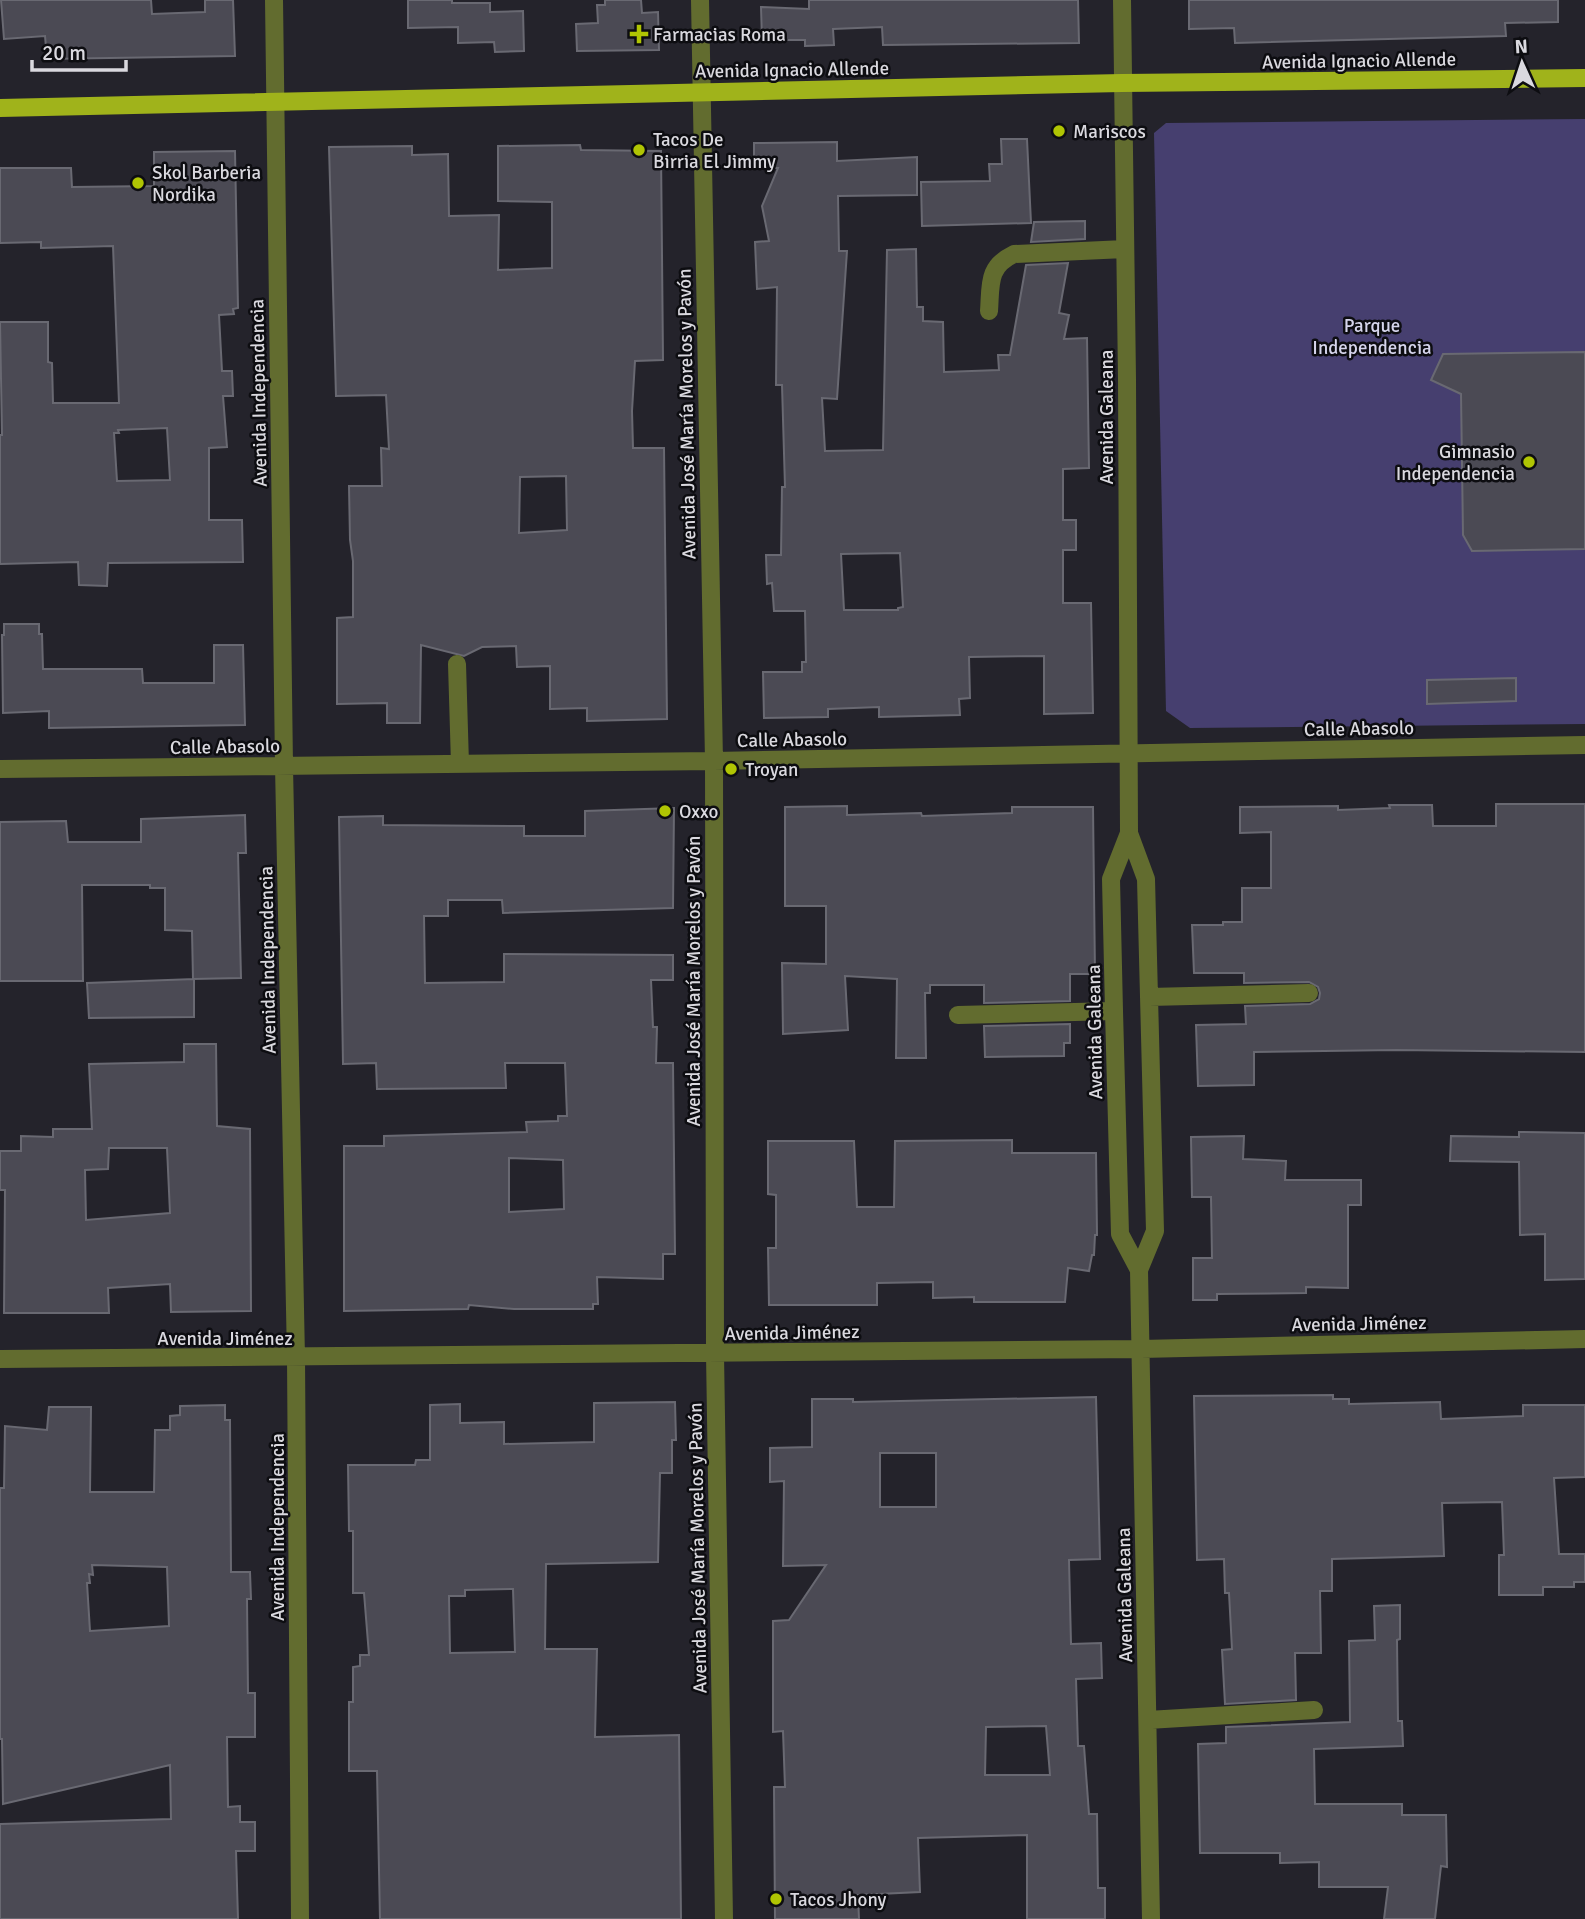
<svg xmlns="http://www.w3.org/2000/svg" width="1585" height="1919" font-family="Signika,sans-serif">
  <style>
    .green { fill: #463f6f }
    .building { fill: #4b4a54; stroke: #696972; stroke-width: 2; fill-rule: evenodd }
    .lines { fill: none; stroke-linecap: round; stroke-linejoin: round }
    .minor { stroke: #626c2f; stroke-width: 18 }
    .major { stroke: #a0b31b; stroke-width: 18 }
    .poi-dot { fill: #b0c503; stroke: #0d0d11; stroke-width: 2.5 }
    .labels { text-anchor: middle; stroke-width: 5; stroke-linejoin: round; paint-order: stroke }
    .poi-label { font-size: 19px; fill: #dad9df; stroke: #0d0d11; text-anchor: start }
    .street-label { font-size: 19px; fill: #dad9df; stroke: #0d0d11 }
    .park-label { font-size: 19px; fill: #d6d5ec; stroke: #0d0d11 }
  </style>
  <rect width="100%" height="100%" fill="#24232b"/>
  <path class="green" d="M 1585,119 L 1585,724 L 1190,728 L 1166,711 L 1154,133 L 1166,123 Z"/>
  <path class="building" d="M 1,0 L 151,0 L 152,14 L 205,12 L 205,0 L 233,0 L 235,56 L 47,59 L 45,36 L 4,39 Z
    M 408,0 L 452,0 L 452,3 L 490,3 L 490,12 L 523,11 L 524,51 L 495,52 L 494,42 L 458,43 L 458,27 L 408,28 Z
    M 605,0 L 641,0 L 642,13 L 658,12 L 659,50 L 577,51 L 576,24 L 598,23 L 597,5 L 605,5 Z
    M 809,0 L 1078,0 L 1079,43 L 883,45 L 882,27 L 833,29 L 834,45 L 805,46 L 805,40 L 762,40 L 761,7 L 809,9 Z
    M 1189,0 L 1558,0 L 1558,22 L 1505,23 L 1506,36 L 1235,43 L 1234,28 L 1189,29 Z
    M 1001,139 L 1027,139 L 1031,223 L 922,226 L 921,182 L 990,181 L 989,164 L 1002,164 Z
    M 837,142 L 837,161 L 917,157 L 917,195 L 838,196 L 839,251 L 847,251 L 837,399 L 822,398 L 825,451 L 883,450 L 887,250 L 916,249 L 917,307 L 923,307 L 923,321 L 943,322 L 944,372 L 999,370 L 998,355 L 1010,355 L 1026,265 L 1068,263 L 1059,313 L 1069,315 L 1064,339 L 1087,338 L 1089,468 L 1063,469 L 1063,520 L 1076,520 L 1076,550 L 1063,550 L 1063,603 L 1091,603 L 1093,713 L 1044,714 L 1044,656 L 969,657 L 970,698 L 959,699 L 960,715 L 879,717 L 879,707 L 828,709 L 828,717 L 764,718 L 763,672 L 802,672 L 802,662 L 806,662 L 805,611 L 774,611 L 772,583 L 767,584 L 766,555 L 781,555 L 782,487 L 785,487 L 782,385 L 776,385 L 777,287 L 757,289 L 755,242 L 769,241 L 762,206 L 778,168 L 754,168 L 754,143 ZM 900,553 L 903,607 L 898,608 L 898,610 L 844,610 L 841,554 Z
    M 580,145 L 581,150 L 661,151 L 663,360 L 635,361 L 632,411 L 633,448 L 664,448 L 667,719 L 587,721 L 587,708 L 550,709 L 550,666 L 517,667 L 516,646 L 482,647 L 464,656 L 421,645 L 420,723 L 387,723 L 387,703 L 337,704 L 337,618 L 353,617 L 353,561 L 350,540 L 349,486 L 382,486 L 381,448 L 389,449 L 386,395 L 336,396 L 329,147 L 412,146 L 412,155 L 448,154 L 449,216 L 499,215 L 498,270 L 552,268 L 552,202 L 498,201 L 498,146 ZM 566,476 L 567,530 L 519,533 L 520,477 Z
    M 235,151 L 238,308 L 233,309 L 234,314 L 219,315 L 222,371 L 232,371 L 233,396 L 223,396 L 227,447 L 209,448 L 209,520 L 242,520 L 243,562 L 108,563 L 107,586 L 79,585 L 78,562 L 0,564 L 0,435 L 2,435 L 0,322 L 48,322 L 48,362 L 52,363 L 53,403 L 119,403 L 113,246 L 41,248 L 41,242 L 0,243 L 0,168 L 71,168 L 72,187 L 154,186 L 154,152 ZM 167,428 L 170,480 L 117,481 L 114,433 L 119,433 L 118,430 Z
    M 1085,221 L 1085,239 L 1031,242 L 1034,222 Z
    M 1585,352 L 1585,549 L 1472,551 L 1463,535 L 1461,394 L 1431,380 L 1443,354 Z
    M 4,624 L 39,624 L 39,634 L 42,634 L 43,669 L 142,669 L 143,683 L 214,683 L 214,645 L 243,645 L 245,725 L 49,728 L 49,711 L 3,713 L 2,635 L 4,635 Z
    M 1516,678 L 1516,701 L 1427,704 L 1427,680 Z
    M 1496,804 L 1585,804 L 1585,1052 L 1396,1050 L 1254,1052 L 1254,1085 L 1198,1086 L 1196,1025 L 1246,1024 L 1245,1006 L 1310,1004 L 1319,999 L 1320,993 L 1318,987 L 1309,982 L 1244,983 L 1244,973 L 1194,973 L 1192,925 L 1223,925 L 1223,922 L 1242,922 L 1242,888 L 1271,888 L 1271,832 L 1240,833 L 1240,807 L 1338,806 L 1338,810 L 1390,808 L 1389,805 L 1432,805 L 1433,826 L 1496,826 Z
    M 847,806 L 847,815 L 921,813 L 922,816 L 1012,813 L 1012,807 L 1093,807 L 1095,974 L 1070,974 L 1070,1001 L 984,1003 L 984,985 L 930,985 L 930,993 L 925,993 L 926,1058 L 896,1058 L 897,979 L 845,976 L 848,1030 L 783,1034 L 782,963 L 826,964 L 826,906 L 785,906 L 785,807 Z
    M 674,808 L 673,908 L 503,913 L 502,900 L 448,900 L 448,916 L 424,916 L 425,983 L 504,982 L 504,954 L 673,955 L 673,980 L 651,980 L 653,1027 L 657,1027 L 656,1063 L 673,1063 L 675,1254 L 663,1254 L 663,1279 L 597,1277 L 598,1304 L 593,1304 L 593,1309 L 514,1309 L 469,1305 L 468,1309 L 344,1311 L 344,1146 L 384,1146 L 384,1136 L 527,1132 L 526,1122 L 558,1121 L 558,1116 L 567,1116 L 565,1063 L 505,1063 L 506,1088 L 377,1089 L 376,1063 L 343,1064 L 339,817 L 383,816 L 383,825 L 524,826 L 524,836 L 585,836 L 585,811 ZM 509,1158 L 563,1160 L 564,1209 L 509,1212 Z
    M 245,815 L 246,853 L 238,853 L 241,978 L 193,979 L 192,931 L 165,930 L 165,888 L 150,888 L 150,885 L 82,885 L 83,981 L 0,981 L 0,822 L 66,821 L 68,842 L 141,842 L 141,819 Z
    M 194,979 L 194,1017 L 89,1018 L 87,983 Z
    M 1070,1024 L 1070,1043 L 1064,1043 L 1064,1056 L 985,1057 L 984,1026 Z
    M 184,1044 L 216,1044 L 217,1126 L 250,1129 L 251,1311 L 171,1312 L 170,1284 L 108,1288 L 109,1313 L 4,1313 L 5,1190 L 0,1190 L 0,1151 L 21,1151 L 21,1136 L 53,1137 L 53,1129 L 92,1129 L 89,1064 L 184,1062 ZM 109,1148 L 167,1148 L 170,1213 L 86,1220 L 85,1170 L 108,1169 Z
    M 1519,1132 L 1585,1133 L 1585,1279 L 1545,1280 L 1545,1234 L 1520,1235 L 1519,1162 L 1450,1161 L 1451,1136 L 1519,1137 Z
    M 1244,1136 L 1243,1159 L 1286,1161 L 1285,1180 L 1361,1180 L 1361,1205 L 1348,1205 L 1348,1288 L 1306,1287 L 1306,1293 L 1217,1294 L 1217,1300 L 1193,1300 L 1193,1258 L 1212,1258 L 1211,1197 L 1192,1197 L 1191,1137 Z
    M 1012,1140 L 1012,1153 L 1096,1153 L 1097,1235 L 1095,1235 L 1094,1255 L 1092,1255 L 1089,1271 L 1068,1268 L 1065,1302 L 974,1302 L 974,1297 L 933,1298 L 933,1282 L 877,1283 L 877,1305 L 769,1305 L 768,1248 L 776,1248 L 776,1195 L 768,1194 L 768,1141 L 854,1141 L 857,1207 L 894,1207 L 895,1141 Z
    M 1333,1395 L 1333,1399 L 1349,1399 L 1349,1404 L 1440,1402 L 1441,1419 L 1523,1416 L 1523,1405 L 1585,1405 L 1585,1477 L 1554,1478 L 1559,1554 L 1585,1554 L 1585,1582 L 1574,1582 L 1574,1587 L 1543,1587 L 1543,1595 L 1499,1595 L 1499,1555 L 1504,1555 L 1502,1502 L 1442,1503 L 1444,1556 L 1332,1559 L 1332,1591 L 1320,1591 L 1321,1653 L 1295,1653 L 1296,1700 L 1225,1704 L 1222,1650 L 1232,1649 L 1229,1593 L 1225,1593 L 1224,1559 L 1197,1560 L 1194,1396 Z
    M 1096,1397 L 1100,1559 L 1069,1560 L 1071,1644 L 1101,1643 L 1102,1678 L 1076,1679 L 1078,1746 L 1084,1746 L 1089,1814 L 1097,1814 L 1098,1888 L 1105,1888 L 1105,1919 L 1027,1919 L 1027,1835 L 918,1838 L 920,1892 L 858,1895 L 859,1919 L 775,1919 L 774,1787 L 785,1787 L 783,1731 L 773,1732 L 773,1621 L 789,1620 L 826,1565 L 783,1566 L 784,1481 L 770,1482 L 770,1448 L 812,1447 L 812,1399 L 853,1399 L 853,1402 ZM 880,1453 L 936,1453 L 936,1507 L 880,1507 ZM 1046,1726 L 1050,1775 L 985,1775 L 986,1727 Z
    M 675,1402 L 676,1440 L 672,1440 L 672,1473 L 660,1473 L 658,1562 L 546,1564 L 545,1649 L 597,1649 L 595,1737 L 679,1735 L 681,1919 L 380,1919 L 377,1771 L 349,1771 L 349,1702 L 353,1702 L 353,1667 L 360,1666 L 360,1655 L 369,1655 L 364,1593 L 353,1593 L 353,1531 L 349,1531 L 348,1465 L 415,1465 L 416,1460 L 430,1460 L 430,1405 L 460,1404 L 460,1423 L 504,1422 L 504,1444 L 594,1442 L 594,1403 ZM 513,1589 L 515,1652 L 450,1653 L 449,1596 L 465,1596 L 465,1590 Z
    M 225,1405 L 225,1420 L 230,1420 L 231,1572 L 250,1572 L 251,1599 L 247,1599 L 248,1693 L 255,1693 L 255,1737 L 227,1737 L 228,1807 L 240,1806 L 240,1822 L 255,1822 L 255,1851 L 236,1851 L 238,1919 L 0,1919 L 0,1824 L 171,1819 L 170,1765 L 3,1804 L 2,1739 L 0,1739 L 0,1488 L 4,1488 L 5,1426 L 47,1430 L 49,1407 L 91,1407 L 90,1492 L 154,1492 L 155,1430 L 170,1430 L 170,1416 L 180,1415 L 180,1406 ZM 92,1565 L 167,1567 L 169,1626 L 90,1631 L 87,1583 L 90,1583 L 89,1574 L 93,1575 Z
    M 1400,1605 L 1400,1639 L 1397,1640 L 1398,1721 L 1402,1721 L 1403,1746 L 1314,1749 L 1315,1804 L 1402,1804 L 1402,1815 L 1446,1815 L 1447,1867 L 1441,1866 L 1435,1919 L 1384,1919 L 1388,1887 L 1319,1887 L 1319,1862 L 1280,1863 L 1280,1853 L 1200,1853 L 1198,1744 L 1226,1743 L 1226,1727 L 1350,1722 L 1349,1641 L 1375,1640 L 1374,1606 Z"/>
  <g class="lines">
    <path class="minor" d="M 274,0 L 284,766 L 296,1358 L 300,1919
      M 700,0 L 714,761 L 715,1354 L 724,1919
      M 1122,0 L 1127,379 L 1129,833 L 1146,879 L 1155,1231 L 1139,1270 L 1151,1919
      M 989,311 C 991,284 987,267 1014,254 L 1125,249
      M 457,664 L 460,764
      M 0,769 L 714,761 L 1585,745
      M 1129,833 L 1111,879 L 1114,1011 L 1120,1234 L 1139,1270
      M 1149,997 L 1309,993
      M 958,1015 L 1114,1011
      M 0,1359 L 1141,1349 L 1585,1339
      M 1148,1720 L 1314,1710"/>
    <path class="major" d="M 0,108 L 1122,83 L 1585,78"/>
  </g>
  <g class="poi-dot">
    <path d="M635.5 23.5h7v7h7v7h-7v7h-7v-7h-7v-7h7z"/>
    <circle cx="1059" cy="131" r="7"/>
    <circle cx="639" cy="150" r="7"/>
    <circle cx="138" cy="183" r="7"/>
    <circle cx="1529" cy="462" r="7"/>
    <circle cx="731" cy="769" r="7"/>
    <circle cx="665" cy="811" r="7"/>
    <circle cx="776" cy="1899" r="7"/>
  </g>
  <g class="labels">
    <g class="poi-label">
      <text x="653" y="41">Farmacias Roma</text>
      <text x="1073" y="138">Mariscos</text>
      <text x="653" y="146">Tacos De<tspan x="653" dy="22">Birria El Jimmy</tspan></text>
      <text x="152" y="179">Skol Barberia<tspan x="152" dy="22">Nordika</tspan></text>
      <text x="1515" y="458" text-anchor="end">Gimnasio<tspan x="1515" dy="22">Independencia</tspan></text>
      <text x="745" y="776">Troyan</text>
      <text x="679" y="818">Oxxo</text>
      <text x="790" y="1906">Tacos Jhony</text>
    </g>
    <g class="street-label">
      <text transform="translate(1359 60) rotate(-1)" y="7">Avenida Ignacio Allende</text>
      <text transform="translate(792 69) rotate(-1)" y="7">Avenida Ignacio Allende</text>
      <text transform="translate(258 393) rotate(-91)" y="7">Avenida Independencia</text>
      <text transform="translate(686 414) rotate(-91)" y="7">Avenida José María Morelos y Pavón</text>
      <text transform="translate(1106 417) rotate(-90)" y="7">Avenida Galeana</text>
      <text transform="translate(1359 728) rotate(-1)" y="7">Calle Abasolo</text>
      <text transform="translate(792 739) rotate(-1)" y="7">Calle Abasolo</text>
      <text transform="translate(225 746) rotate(-1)" y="7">Calle Abasolo</text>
      <text transform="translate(267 960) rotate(-91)" y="7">Avenida Independencia</text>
      <text transform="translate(693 981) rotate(-90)" y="7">Avenida José María Morelos y Pavón</text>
      <text transform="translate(1094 1032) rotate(-91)" y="7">Avenida Galeana</text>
      <text transform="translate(1359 1323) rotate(-1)" y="7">Avenida Jiménez</text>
      <text transform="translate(792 1332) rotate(-1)" y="7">Avenida Jiménez</text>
      <text x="225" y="1345">Avenida Jiménez</text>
      <text transform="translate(277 1527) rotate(-90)" y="7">Avenida Independencia</text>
      <text transform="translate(697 1548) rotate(-91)" y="7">Avenida José María Morelos y Pavón</text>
      <text transform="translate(1124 1595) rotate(-91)" y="7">Avenida Galeana</text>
    </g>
    <g class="park-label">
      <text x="1372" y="332">Parque<tspan x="1372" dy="22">Independencia</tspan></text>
    </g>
  </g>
  <g transform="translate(1522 63) rotate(357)" stroke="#0d0d11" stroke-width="5" paint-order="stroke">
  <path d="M0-5L12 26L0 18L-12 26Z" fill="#dad9df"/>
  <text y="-10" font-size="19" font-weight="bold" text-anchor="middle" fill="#dad9df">N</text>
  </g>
  <path d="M32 60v10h94v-10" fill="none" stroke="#dad9df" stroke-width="3.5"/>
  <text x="42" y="60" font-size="21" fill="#dad9df" stroke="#0d0d11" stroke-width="5" paint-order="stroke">20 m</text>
</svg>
